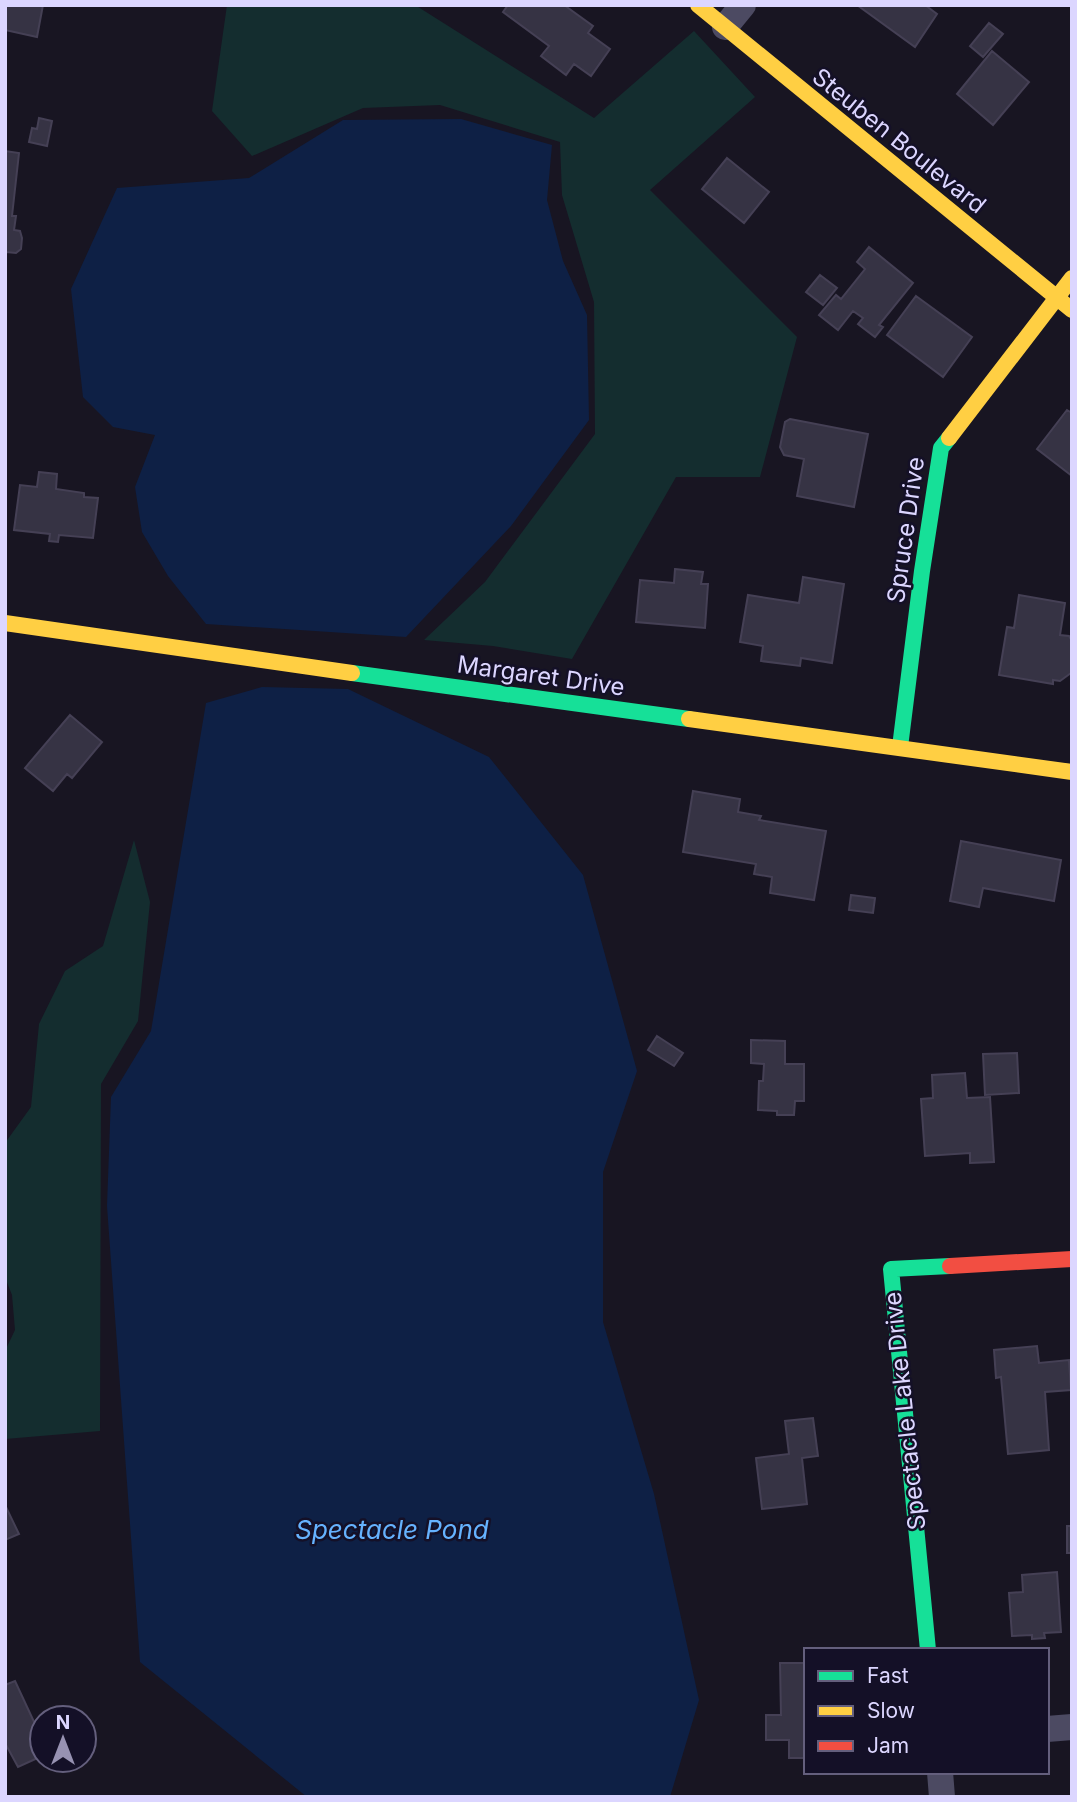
<svg xmlns="http://www.w3.org/2000/svg" width="1077" height="1802" font-family="Inter,sans-serif">
  <style>
    .green { fill: #142d2f }
    .water { fill: #0e2045 }
    .building { fill: #363344; stroke: #454055; stroke-width: 2 }
    .lines { fill: none; stroke-linecap: round; stroke-linejoin: round }
    .street { stroke: #4c4a62; stroke-width: 26 }
    .fast { stroke: #16e098; stroke-width: 16 }
    .slow { stroke: #ffcf43; stroke-width: 16 }
    .jam { stroke: #f24e42; stroke-width: 16 }
    .labels { text-anchor: middle; stroke-width: 5; stroke-linejoin: round; paint-order: stroke }
    .street-label { font-size: 24px; fill: #dcd6ff; stroke: #141027 }
    .water-label { font-size: 26px; font-style: italic; fill: #65b2fe; stroke: #141027 }
  </style>
  <rect width="100%" height="100%" fill="#181522"/>
  <path class="green" d="M 227,5 L 415,5 L 594,118 L 694,31 L 755,97 L 650,190 L 797,337 L 760,477 L 676,477 L 572,659 L 493,646 L 424,640 L 485,582 L 595,434 L 594,302 L 562,195 L 560,142 L 440,105 L 363,108 L 252,156 L 212,111 Z
    M 134,840 L 150,902 L 138,1021 L 101,1084 L 100,1431 L 5,1439 L 5,1351 L 15,1330 L 12,1295 L 5,1277 L 5,1143 L 31,1107 L 39,1024 L 65,971 L 103,946 Z"/>
  <path class="water" d="M 461,119 L 552,145 L 547,200 L 563,261 L 587,315 L 589,420 L 511,526 L 406,637 L 206,624 L 168,576 L 142,532 L 135,487 L 155,435 L 113,427 L 83,397 L 71,289 L 117,188 L 249,178 L 343,120 Z
    M 262,687 L 348,689 L 489,757 L 583,875 L 637,1071 L 603,1172 L 603,1322 L 654,1494 L 699,1700 L 670,1797 L 307,1797 L 140,1662 L 107,1206 L 111,1097 L 151,1031 L 206,703 Z"/>
  <path class="building" d="M 5,5 L 43,5 L 37,37 L 5,30 Z
    M 508,5 L 564,5 L 593,26 L 588,33 L 610,49 L 591,76 L 574,64 L 566,75 L 541,56 L 549,46 L 503,12 Z
    M 857,5 L 925,5 L 937,14 L 915,47 Z
    M 989,23 L 1003,34 L 983,57 L 970,46 Z
    M 992,51 L 1029,82 L 993,125 L 957,94 Z
    M 39,118 L 52,121 L 47,146 L 29,142 L 32,128 L 37,129 Z
    M 5,151 L 19,153 L 12,216 L 16,216 L 14,230 L 20,231 L 22,238 L 21,249 L 16,253 L 6,252 L 6,255 Z
    M 727,158 L 769,192 L 744,223 L 702,189 Z
    M 869,247 L 913,283 L 879,325 L 883,327 L 875,337 L 858,324 L 863,318 L 853,311 L 838,330 L 819,315 L 836,295 L 841,299 L 865,269 L 857,262 Z
    M 820,275 L 837,288 L 823,305 L 806,292 Z
    M 916,296 L 972,337 L 943,377 L 887,335 Z
    M 1067,410 L 1072,413 L 1072,476 L 1037,449 Z
    M 790,419 L 868,434 L 854,507 L 797,496 L 804,459 L 784,455 L 780,447 L 785,422 Z
    M 39,472 L 57,474 L 56,489 L 84,493 L 84,497 L 98,498 L 93,538 L 59,535 L 58,542 L 49,541 L 50,534 L 14,530 L 20,485 L 37,487 Z
    M 675,569 L 703,572 L 701,584 L 708,584 L 705,628 L 636,622 L 640,580 L 674,583 Z
    M 803,577 L 844,584 L 832,663 L 801,658 L 800,666 L 761,661 L 763,646 L 740,642 L 748,595 L 799,603 Z
    M 1019,595 L 1065,603 L 1060,635 L 1069,636 L 1072,641 L 1072,666 L 1071,673 L 1060,681 L 1053,680 L 1053,684 L 999,675 L 1007,627 L 1014,628 Z
    M 70,715 L 102,742 L 72,778 L 67,774 L 53,791 L 25,768 Z
    M 693,791 L 740,799 L 738,812 L 761,816 L 759,820 L 826,831 L 814,900 L 770,893 L 772,877 L 754,874 L 756,864 L 683,852 Z
    M 961,841 L 1061,860 L 1054,901 L 983,888 L 979,907 L 950,901 Z
    M 851,895 L 875,898 L 873,913 L 849,910 Z
    M 657,1036 L 683,1053 L 674,1066 L 648,1050 Z
    M 751,1040 L 785,1041 L 785,1064 L 804,1064 L 804,1101 L 795,1101 L 794,1115 L 777,1115 L 777,1111 L 758,1110 L 759,1081 L 763,1081 L 764,1064 L 751,1063 Z
    M 1017,1053 L 1019,1093 L 985,1095 L 983,1054 Z
    M 965,1073 L 967,1098 L 990,1097 L 994,1162 L 970,1163 L 970,1153 L 925,1156 L 921,1099 L 933,1098 L 932,1075 Z
    M 1037,1346 L 1039,1363 L 1069,1360 L 1071,1390 L 1045,1392 L 1049,1450 L 1008,1454 L 1001,1377 L 996,1378 L 994,1350 Z
    M 813,1418 L 818,1456 L 802,1458 L 807,1504 L 762,1509 L 756,1458 L 789,1454 L 785,1421 Z
    M 5,1505 L 19,1534 L 5,1540 Z
    M 1067,1526 L 1072,1526 L 1072,1553 L 1067,1553 Z
    M 1057,1572 L 1061,1632 L 1044,1633 L 1045,1638 L 1032,1639 L 1032,1635 L 1012,1636 L 1009,1593 L 1023,1592 L 1022,1575 Z
    M 780,1663 L 806,1663 L 806,1758 L 789,1758 L 789,1740 L 766,1740 L 766,1715 L 781,1715 Z
    M 15,1681 L 42,1739 L 42,1756 L 18,1767 L 5,1743 L 5,1685 Z"/>
  <g class="lines">
    <path class="street" d="M 725,27 L 743,5
      M 1047,1729 L 1072,1727
      M 940,1772 L 942,1797"/>
    <path class="fast" d="M 352,673 L 689,719
      M 900,747 L 922,571 L 941,448 L 949,438
      M 928,1650 L 891,1269 L 950,1266"/>
    <path class="slow" d="M 698,5 L 1072,310
      M 949,438 L 1072,278
      M 5,623 L 352,673
      M 689,719 L 1072,772"/>
    <path class="jam" d="M 950,1266 L 1072,1259"/>
  </g>
  <g class="labels">
    <g class="street-label">
      <text transform="translate(899 141) rotate(39)" y="8">Steuben Boulevard</text>
      <text transform="translate(906 530) rotate(-82)" y="8">Spruce Drive</text>
      <text transform="translate(541 676) rotate(8)" y="8">Margaret Drive</text>
      <text transform="translate(905 1411) rotate(-96)" y="8">Spectacle Lake Drive</text>
    </g>
    <g class="water-label">
      <text x="392" y="1539">Spectacle Pond</text>
    </g>
  </g>
  <rect width="1077" height="1802" fill="none" stroke="#dcd6ff" stroke-width="14"/>
  <rect x="804" y="1648" width="245" height="126" fill="#141027" stroke="#645f7d" stroke-width="2"/>
  <rect x="818" y="1671" width="35" height="10" fill="#16e098" stroke="#645f7d" stroke-width="2"/>
  <text x="867" y="1683" font-size="21" fill="#dcd6ff">Fast</text>
  <rect x="818" y="1706" width="35" height="10" fill="#ffcf43" stroke="#645f7d" stroke-width="2"/>
  <text x="867" y="1718" font-size="21" fill="#dcd6ff">Slow</text>
  <rect x="818" y="1741" width="35" height="10" fill="#f24e42" stroke="#645f7d" stroke-width="2"/>
  <text x="867" y="1753" font-size="21" fill="#dcd6ff">Jam</text>
  <g transform="translate(63 1739)"><circle r="33" fill="#141027" stroke="#645f7d" stroke-width="2"/>
  <path d="M0-5L12 26L0 18L-12 26Z" fill="#9792b2"/>
  <text y="-10" font-size="19" font-weight="bold" text-anchor="middle" fill="#dcd6ff">N</text>
  </g>
</svg>
